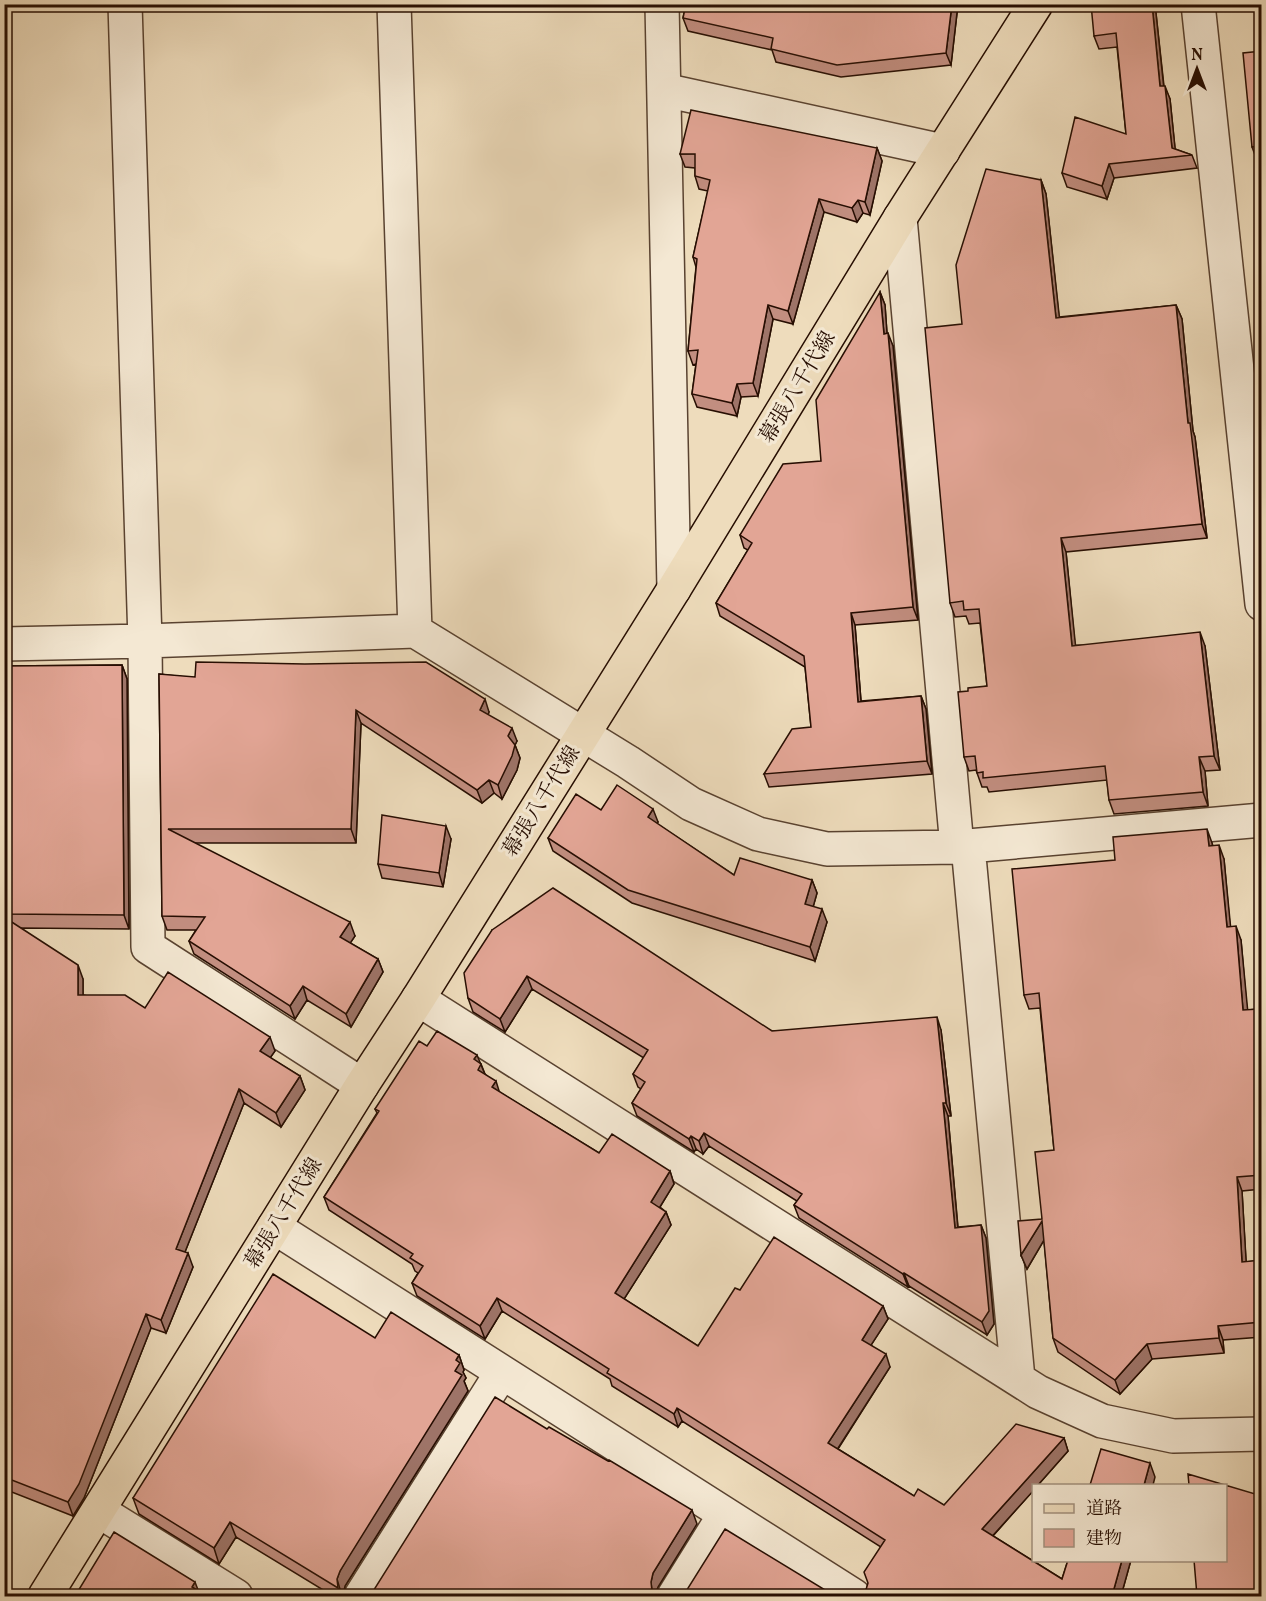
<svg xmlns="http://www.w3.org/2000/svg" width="1266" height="1601" font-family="Vollkorn,'Noto Serif JP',serif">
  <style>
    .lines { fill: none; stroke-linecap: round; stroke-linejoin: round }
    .minor-casing { stroke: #594230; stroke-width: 36 }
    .major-casing { stroke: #270e02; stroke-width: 36 }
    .minor { stroke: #f4e8d3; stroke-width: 33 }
    .major { stroke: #eedcbc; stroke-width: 33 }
    .wall { fill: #c28e80; stroke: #270e02; stroke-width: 1.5 }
    .shaded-wall { fill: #9e7468; stroke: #270e02; stroke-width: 1.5 }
    .building { fill: #e2a595; stroke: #270e02; stroke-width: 1.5 }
    .labels { text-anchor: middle; stroke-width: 6; stroke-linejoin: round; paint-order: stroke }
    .street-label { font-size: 21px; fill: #270e02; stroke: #f4e8d3 }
  </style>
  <rect width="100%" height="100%" fill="#eedcbc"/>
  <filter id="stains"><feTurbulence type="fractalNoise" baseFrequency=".00333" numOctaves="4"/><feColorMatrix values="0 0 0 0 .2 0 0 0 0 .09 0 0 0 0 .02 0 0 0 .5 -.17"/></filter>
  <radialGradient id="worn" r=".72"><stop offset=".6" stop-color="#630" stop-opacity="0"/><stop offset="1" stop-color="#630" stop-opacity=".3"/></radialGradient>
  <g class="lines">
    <defs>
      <path id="minor" d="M 125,4 L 145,641 L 148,947 L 362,1085
        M 394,4 L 415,631
        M 662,4 L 674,589
        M 1198,4 L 1262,604
        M 664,90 L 943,151
        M 900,218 L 957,847
        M 4,644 L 145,641 L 415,631 L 628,762 L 691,804 L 758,834 L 827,849 L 957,847 L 1262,820
        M 968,846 L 1018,1379
        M 418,999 L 1038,1392 L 1102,1421 L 1173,1436 L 1262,1434
        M 274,1227 L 854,1596
        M 99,1511 L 236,1596
        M 361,1596 L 502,1372
        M 674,1596 L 725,1514"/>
      <path id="major" d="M 45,1596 L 362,1085 L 418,999 L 674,589 L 900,218 L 1036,4"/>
    </defs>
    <use href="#minor" class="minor-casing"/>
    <use href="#major" class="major-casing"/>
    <use href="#minor" class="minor"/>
    <use href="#major" class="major"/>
  </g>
  <path class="wall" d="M 686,4 L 982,4 L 979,9 L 958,5 L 951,65 L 841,77 L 776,62 L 772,50 L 688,31 L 683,18 Z
    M 1155,4 L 1164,86 L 1170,99 L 1175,149 L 1192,155 L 1197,168 L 1114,178 L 1107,199 L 1067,187 L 1062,173 L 1126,134 L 1117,47 L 1099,49 L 1094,36 Z
    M 1262,51 L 1262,162 L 1258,163 L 1252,147 Z
    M 877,148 L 882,161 L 870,215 L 863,213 L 857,222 L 824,212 L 793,324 L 773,319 L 758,396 L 741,397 L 737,416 L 697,407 L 692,394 L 696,364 L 693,365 L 688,351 L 696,267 L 693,257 L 708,191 L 699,189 L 695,176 L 695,168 L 685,167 L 680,154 Z
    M 1041,180 L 1046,194 L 1059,317 L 1176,305 L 1182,319 L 1193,431 L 1195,437 L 1207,538 L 1066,552 L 1075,645 L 1205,646 L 1220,770 L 1205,771 L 1208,806 L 1114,814 L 1109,800 L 1107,780 L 989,792 L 987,787 L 982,787 L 976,770 L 969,771 L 964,757 L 968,691 L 987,686 L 980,623 L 969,624 L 966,616 L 955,617 L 950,603 Z
    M 880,292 L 885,305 L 887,334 L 893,346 L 918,620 L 855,625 L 861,701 L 921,696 L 926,709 L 932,774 L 769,787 L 764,774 L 811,727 L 805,667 L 720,616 L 716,603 L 748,550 L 744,548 L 740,535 L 821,461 Z
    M 122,665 L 127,679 L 129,929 L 21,928 L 83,979 L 83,995 L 145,1008 L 275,1051 L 270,1058 L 300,1076 L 305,1090 L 281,1127 L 244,1103 L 185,1252 L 193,1267 L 166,1333 L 151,1328 L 84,1498 L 73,1516 L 4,1489 L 4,666 Z
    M 159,674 L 489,712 L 488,715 L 517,741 L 515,745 L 520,758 L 517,770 L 502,799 L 494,793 L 482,803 L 361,723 L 356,843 L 194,843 L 355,936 L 350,943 L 378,959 L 383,972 L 351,1027 L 307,1000 L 295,1019 L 194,954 L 189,941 L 196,930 L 167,930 L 162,916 Z
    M 601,810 L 658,822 L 657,824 L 734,875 L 812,880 L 817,893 L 813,907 L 827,922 L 815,961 L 632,903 L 553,851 L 548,838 Z
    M 451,839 L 443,887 L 382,878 L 378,864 Z
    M 1212,843 L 1213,846 L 1224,859 L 1230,926 L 1241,940 L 1247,1010 L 1259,1009 L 1262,1016 L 1262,1189 L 1242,1191 L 1246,1262 L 1262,1260 L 1262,1337 L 1223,1340 L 1224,1353 L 1152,1359 L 1120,1394 L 1058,1352 L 1053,1338 L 1044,1240 L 1027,1269 L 1021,1255 L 1042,1219 L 1054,1150 L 1040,1008 L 1029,1009 L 1024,995 L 1115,860 Z
    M 492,930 L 772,1031 L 941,1030 L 951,1116 L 948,1116 L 958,1227 L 981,1225 L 986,1238 L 994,1324 L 987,1335 L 909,1286 L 908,1287 L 799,1218 L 794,1205 L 797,1201 L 709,1146 L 703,1154 L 696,1149 L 694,1152 L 637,1116 L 632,1103 L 641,1089 L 638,1087 L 633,1074 L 644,1058 L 532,989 L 505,1032 L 473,1012 L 468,998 Z
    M 427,1046 L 480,1063 L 481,1064 L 485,1074 L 499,1092 L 599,1153 L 670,1171 L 674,1184 L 660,1207 L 666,1212 L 671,1225 L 624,1299 L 698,1346 L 740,1290 L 883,1306 L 888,1319 L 871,1345 L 890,1367 L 838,1449 L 914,1496 L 944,1505 L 1064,1438 L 1068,1451 L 993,1536 L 1062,1579 L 1068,1560 L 1131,1560 L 1121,1596 L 861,1596 L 865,1593 L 881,1547 L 682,1421 L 678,1427 L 612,1386 L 610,1379 L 502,1311 L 485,1339 L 417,1296 L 412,1283 L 418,1273 L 415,1271 L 412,1264 L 329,1210 L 324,1197 L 377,1113 L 375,1109 Z
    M 459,1355 L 464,1370 L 463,1372 L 466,1378 L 464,1381 L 468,1391 L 345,1586 L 343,1596 L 333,1596 L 236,1537 L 219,1564 L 139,1514 L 133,1498 Z"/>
  <path class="shaded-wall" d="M 952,4 L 958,4 L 951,65 L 946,53 Z
    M 977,4 L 982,4 L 979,9 Z
    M 1152,4 L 1155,4 L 1165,99 L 1160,86 Z
    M 1165,86 L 1170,99 L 1176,157 L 1172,148 Z
    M 877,148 L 882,161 L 870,215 L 865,202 Z
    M 1109,164 L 1114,178 L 1107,199 L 1102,186 Z
    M 1041,180 L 1046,194 L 1061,332 L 1056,318 Z
    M 819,199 L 824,212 L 793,324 L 788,311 Z
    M 858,200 L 863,213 L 857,222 L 852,208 Z
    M 880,292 L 885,305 L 888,347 L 884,334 Z
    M 768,305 L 773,319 L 758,396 L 753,383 Z
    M 1176,305 L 1182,319 L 1193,431 L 1195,437 L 1207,538 L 1202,524 L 1188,423 Z
    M 888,333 L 893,346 L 918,620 L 913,607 Z
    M 737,384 L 741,397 L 737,416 L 732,403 Z
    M 1061,538 L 1066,552 L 1077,660 L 1072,646 Z
    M 851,613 L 855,625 L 862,714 L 858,702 Z
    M 1200,632 L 1205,646 L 1220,770 L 1214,756 Z
    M 122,665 L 127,679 L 129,929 L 124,915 Z
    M 921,696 L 926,709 L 932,774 L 927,761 Z
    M 485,699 L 489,712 L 485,723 L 480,710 Z
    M 356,710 L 361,723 L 356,843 L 351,829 Z
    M 512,728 L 517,741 L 515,745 L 520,758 L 517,770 L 502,799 L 498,785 L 508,736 Z
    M 1199,757 L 1205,771 L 1208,806 L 1203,792 Z
    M 489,780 L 494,793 L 482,803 L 477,790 Z
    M 653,809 L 658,822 L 653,831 L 648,817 Z
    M 446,826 L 451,839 L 443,887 L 439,873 Z
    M 1207,829 L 1212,843 L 1214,860 L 1209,846 Z
    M 1219,845 L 1224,859 L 1232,941 L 1227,927 Z
    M 812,880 L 817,893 L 810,918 L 805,904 Z
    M 822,909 L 827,922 L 815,961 L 810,947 Z
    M 350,922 L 355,936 L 345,951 L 340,937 Z
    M 1236,926 L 1241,940 L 1249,1024 L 1243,1010 Z
    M 378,959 L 383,972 L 351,1027 L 346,1014 Z
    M 78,965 L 83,979 L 83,1009 L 78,995 Z
    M 527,976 L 532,989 L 505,1032 L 500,1019 Z
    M 303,986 L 307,1000 L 295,1019 L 290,1006 Z
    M 1259,1009 L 1262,1016 L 1262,1033 Z
    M 937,1017 L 941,1030 L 951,1116 L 946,1103 Z
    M 270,1037 L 275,1051 L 265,1065 L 260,1051 Z
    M 477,1055 L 486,1077 L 483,1083 L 474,1059 Z
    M 300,1076 L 305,1090 L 281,1127 L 276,1113 Z
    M 496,1081 L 500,1094 L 492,1087 Z
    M 239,1089 L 244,1103 L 181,1262 L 176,1249 Z
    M 943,1103 L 948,1116 L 959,1241 L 955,1228 Z
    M 704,1133 L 709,1146 L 703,1154 L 699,1141 Z
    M 691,1136 L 696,1149 L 694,1152 L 689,1139 Z
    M 670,1171 L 674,1184 L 655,1215 L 651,1202 Z
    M 1237,1177 L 1242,1191 L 1247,1276 L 1242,1262 Z
    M 666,1212 L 671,1225 L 619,1307 L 615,1293 Z
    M 1042,1221 L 1047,1235 L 1027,1269 L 1021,1255 Z
    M 981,1225 L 986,1238 L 994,1324 L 987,1335 L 982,1322 Z
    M 188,1253 L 193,1267 L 166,1333 L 161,1320 Z
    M 904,1273 L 909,1286 L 908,1287 L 903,1274 Z
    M 497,1298 L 502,1311 L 485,1339 L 480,1326 Z
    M 883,1306 L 888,1319 L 866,1353 L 862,1340 Z
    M 146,1314 L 151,1328 L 84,1498 L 73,1516 L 68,1502 Z
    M 1218,1326 L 1223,1340 L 1224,1353 L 1219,1338 Z
    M 1147,1344 L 1152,1359 L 1120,1394 L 1115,1380 Z
    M 886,1354 L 890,1367 L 833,1456 L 828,1443 Z
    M 459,1355 L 464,1370 L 463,1372 L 466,1378 L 464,1381 L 468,1391 L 345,1586 L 343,1596 L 342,1596 L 337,1579 L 340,1571 L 455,1371 L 456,1360 Z
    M 677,1408 L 682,1421 L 678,1427 L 674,1414 Z
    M 1064,1438 L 1068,1451 L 1038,1485 L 1034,1485 L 1034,1490 L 987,1542 L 982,1529 Z
    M 1150,1463 L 1155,1477 L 1153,1485 L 1144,1485 Z
    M 692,1510 L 697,1524 L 658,1587 L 655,1595 L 652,1591 L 651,1582 L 653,1573 Z
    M 230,1522 L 236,1537 L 219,1564 L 214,1548 Z
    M 1122,1560 L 1131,1560 L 1121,1596 L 1112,1596 Z
    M 195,1582 L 200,1595 L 192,1587 Z"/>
  <path class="building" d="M 686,4 L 952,4 L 946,53 L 837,65 L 771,49 L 773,38 L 683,18 Z
    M 1091,4 L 1152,4 L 1160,86 L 1165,86 L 1172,148 L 1192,155 L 1109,164 L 1102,186 L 1062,173 L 1075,117 L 1126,134 L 1116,33 L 1094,36 Z
    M 1262,51 L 1262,146 L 1252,147 L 1243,53 Z
    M 691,110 L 877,148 L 865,202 L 858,200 L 852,208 L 819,199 L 788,311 L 768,305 L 753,383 L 737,384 L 732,403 L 692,394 L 698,350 L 688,351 L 697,259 L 693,257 L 710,180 L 695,176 L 695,154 L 680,154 Z
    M 986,169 L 1041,180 L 1056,318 L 1176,305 L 1188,423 L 1190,423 L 1202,524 L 1061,538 L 1072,646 L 1200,632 L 1214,756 L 1199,757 L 1203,792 L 1109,800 L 1105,766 L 983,778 L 983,772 L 977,773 L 975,756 L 964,757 L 958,692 L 968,691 L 968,688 L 987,686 L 979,609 L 964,610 L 963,601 L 950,603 L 925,328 L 962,324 L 956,265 Z
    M 1260,284 L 1262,284 L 1262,301 Z
    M 880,292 L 884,334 L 888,333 L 913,607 L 851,613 L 858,702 L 921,696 L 927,761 L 764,774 L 792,729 L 811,727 L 804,656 L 716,603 L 752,543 L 740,535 L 783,464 L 821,461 L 816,400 Z
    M 196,662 L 305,664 L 426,662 L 485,699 L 480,710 L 512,728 L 508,736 L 515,745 L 512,756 L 498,785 L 489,780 L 477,790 L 356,710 L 351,829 L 168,829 L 350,922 L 340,937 L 378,959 L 346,1014 L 303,986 L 290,1006 L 189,941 L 205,917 L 162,916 L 159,674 L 195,677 Z
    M 122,665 L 124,915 L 4,914 L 4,666 Z
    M 617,785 L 653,809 L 648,817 L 734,875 L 740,858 L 812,880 L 805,904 L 822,909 L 810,947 L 628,890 L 548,838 L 576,794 L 601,810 Z
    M 382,815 L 446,826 L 439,873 L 378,864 Z
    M 1207,829 L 1209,846 L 1219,845 L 1227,927 L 1236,926 L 1243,1010 L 1259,1009 L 1262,1033 L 1262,1102 L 1260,1102 L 1262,1117 L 1262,1175 L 1237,1177 L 1242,1262 L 1262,1260 L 1262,1322 L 1218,1326 L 1219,1338 L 1147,1344 L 1115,1380 L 1053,1338 L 1042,1221 L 1021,1255 L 1018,1221 L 1042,1219 L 1035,1152 L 1054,1150 L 1039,993 L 1024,995 L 1012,869 L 1115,860 L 1113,837 Z
    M 553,888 L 772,1031 L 937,1017 L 946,1103 L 943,1103 L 955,1228 L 981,1225 L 989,1311 L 982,1322 L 904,1273 L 903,1274 L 794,1205 L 802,1194 L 704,1133 L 699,1141 L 691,1136 L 689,1139 L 632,1103 L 645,1082 L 633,1074 L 648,1050 L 527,976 L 500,1019 L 468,998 L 464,973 L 492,930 Z
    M 4,917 L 78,965 L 78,995 L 125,995 L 145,1008 L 168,972 L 270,1037 L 260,1051 L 300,1076 L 276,1113 L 239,1089 L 176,1249 L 188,1253 L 161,1320 L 146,1314 L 79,1484 L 68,1502 L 4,1477 Z
    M 437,1031 L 477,1055 L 474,1059 L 481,1064 L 478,1070 L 496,1081 L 492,1087 L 599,1153 L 612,1134 L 670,1171 L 651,1202 L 666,1212 L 615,1293 L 698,1346 L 735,1288 L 740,1290 L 774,1237 L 883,1306 L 862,1340 L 886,1354 L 828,1443 L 914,1496 L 918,1489 L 944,1505 L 1016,1424 L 1064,1438 L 982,1529 L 1062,1579 L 1068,1560 L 1122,1560 L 1112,1596 L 861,1596 L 865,1593 L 868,1583 L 864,1572 L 885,1540 L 677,1408 L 674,1414 L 607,1373 L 609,1369 L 497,1298 L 480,1326 L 412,1283 L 423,1266 L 410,1258 L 413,1254 L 324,1197 L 379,1111 L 375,1109 L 419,1041 L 427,1046 Z
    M 273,1274 L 375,1338 L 391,1312 L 459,1355 L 456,1360 L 460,1363 L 455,1371 L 462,1375 L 340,1571 L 337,1579 L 338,1588 L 230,1522 L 214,1548 L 133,1498 Z
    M 495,1397 L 547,1429 L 549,1427 L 608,1461 L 609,1460 L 692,1510 L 653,1573 L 651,1582 L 652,1591 L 658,1596 L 368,1596 L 372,1593 Z
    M 1101,1449 L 1150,1463 L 1144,1485 L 1090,1485 Z
    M 1188,1474 L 1262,1496 L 1262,1596 L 1197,1596 L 1194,1560 L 1226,1560 L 1226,1485 L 1189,1485 Z
    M 725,1529 L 835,1596 L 681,1596 L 685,1593 Z
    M 114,1532 L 195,1582 L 192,1587 L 202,1593 L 200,1596 L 75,1596 Z"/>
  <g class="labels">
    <g class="street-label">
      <text transform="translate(797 387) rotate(-59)" y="7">幕張八千代線</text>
      <text transform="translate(541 801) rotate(-58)" y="7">幕張八千代線</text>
      <text transform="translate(283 1213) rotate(-58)" y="7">幕張八千代線</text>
    </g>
  </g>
  <rect width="1266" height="1601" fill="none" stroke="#eedcbc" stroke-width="24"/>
  <rect x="6" y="6" width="1254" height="1589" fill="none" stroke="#270e02" stroke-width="3"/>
  <rect x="12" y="12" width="1242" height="1577" fill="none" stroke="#270e02" stroke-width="1.5"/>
  <rect x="1032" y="1484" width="195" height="78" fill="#f4e8d3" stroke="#a2917f" stroke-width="1.5"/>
  <rect x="1044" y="1504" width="30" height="9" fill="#eedcbc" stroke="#a2917f" stroke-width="1.5"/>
  <text x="1086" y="1514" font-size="18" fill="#270e02">道路</text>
  <rect x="1044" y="1529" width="30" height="18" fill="#e2a595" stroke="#a2917f" stroke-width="1.5"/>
  <text x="1086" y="1544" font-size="18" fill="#270e02">建物</text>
  <g transform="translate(1197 69)" stroke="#f4e8d3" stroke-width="4.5" paint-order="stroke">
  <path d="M0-4.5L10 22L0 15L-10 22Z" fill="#270e02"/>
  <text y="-9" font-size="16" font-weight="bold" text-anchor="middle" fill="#270e02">N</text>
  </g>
  <rect width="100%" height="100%" filter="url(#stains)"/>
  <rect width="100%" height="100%" fill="url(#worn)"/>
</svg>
